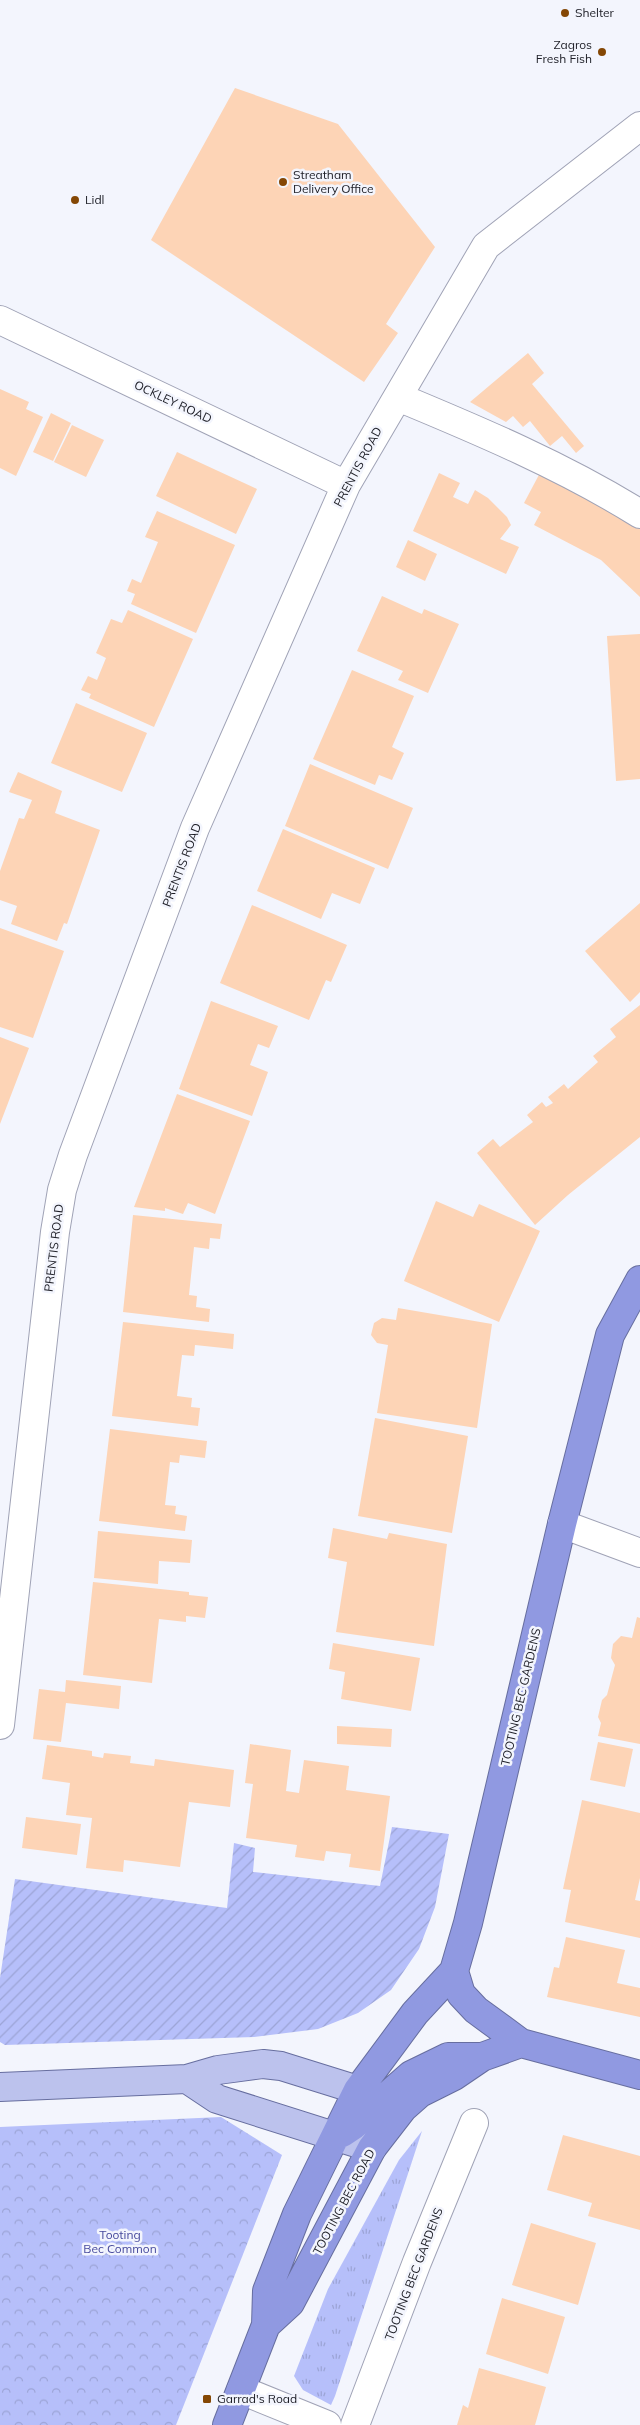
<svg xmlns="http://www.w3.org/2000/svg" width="640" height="2425" font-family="Mulish,sans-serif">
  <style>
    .grass { fill: url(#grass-tufts) }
    .forest { fill: url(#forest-crowns) }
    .garden { fill: url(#garden-furrows) }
    .building { fill: #fdd4b6 }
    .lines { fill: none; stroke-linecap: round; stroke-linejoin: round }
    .minor-casing { stroke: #a0a3b6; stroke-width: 30 }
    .major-casing { stroke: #676e9f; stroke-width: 30 }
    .highway-casing { stroke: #676e9f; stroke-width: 30 }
    .minor { stroke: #fff; stroke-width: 28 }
    .major { stroke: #bcc2ed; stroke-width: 28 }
    .highway { stroke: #9099e1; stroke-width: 28 }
    .poi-dot { fill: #844705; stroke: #f3f5fd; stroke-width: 2 }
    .labels { text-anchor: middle; stroke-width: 5; stroke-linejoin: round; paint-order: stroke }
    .poi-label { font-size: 12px; fill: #1c1d25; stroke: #f3f5fd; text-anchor: start }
    .street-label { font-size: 12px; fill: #1c1d25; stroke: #f3f5fd }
    .park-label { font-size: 12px; fill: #474a9d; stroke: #f3f5fd }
  </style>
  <defs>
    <pattern id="grass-tufts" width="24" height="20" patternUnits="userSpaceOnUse" patternTransform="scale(1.25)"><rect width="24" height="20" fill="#b6bffa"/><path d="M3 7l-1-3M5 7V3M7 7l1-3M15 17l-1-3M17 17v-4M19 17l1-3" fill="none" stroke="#9ca4d6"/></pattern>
    <pattern id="forest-crowns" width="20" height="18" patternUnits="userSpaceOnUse" patternTransform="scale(1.25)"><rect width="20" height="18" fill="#b6bffa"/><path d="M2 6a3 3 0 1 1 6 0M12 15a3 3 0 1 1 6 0" fill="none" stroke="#9ca4d6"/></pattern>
    <pattern id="garden-furrows" width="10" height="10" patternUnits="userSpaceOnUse" patternTransform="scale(1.25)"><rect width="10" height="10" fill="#b6bffa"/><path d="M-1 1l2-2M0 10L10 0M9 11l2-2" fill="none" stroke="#9ca4d6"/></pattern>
  </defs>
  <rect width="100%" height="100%" fill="#f3f5fd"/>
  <path class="grass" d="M 422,2131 L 335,2396 L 331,2405 L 303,2390 L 294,2376 L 328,2289 L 399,2160 Z"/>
  <path class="forest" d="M 221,2117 L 282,2155 L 176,2425 L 0,2425 L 0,2127 Z"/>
  <path class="garden" d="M 392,1827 L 449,1834 L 435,1907 L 419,1949 L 391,1990 L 358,2013 L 318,2029 L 254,2037 L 5,2045 L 0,2042 L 0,1978 L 15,1879 L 227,1908 L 234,1843 L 255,1848 L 253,1872 L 380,1886 Z"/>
  <path class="building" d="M 235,88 L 338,124 L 435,247 L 386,324 L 398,333 L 364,382 L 151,240 Z
    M 528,353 L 544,373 L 532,384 L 584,446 L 576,453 L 562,436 L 550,446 L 530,421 L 523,427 L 513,416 L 506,422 L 470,402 Z
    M 0,389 L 29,402 L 26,409 L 43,417 L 16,476 L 0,468 Z
    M 51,413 L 71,423 L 53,461 L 33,452 Z
    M 72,425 L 104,440 L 86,477 L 54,462 Z
    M 177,452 L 257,489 L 236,534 L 156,496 Z
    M 541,471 L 640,527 L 640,597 L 601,560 L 534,525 L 541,512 L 524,503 Z
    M 439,473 L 460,483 L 453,497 L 468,504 L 475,490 L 488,498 L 507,517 L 511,525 L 500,539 L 519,547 L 506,574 L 413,531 Z
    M 157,511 L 235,545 L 196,633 L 131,604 L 135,594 L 127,591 L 132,579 L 141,583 L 158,542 L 145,537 Z
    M 408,540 L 437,554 L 425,581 L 396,567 Z
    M 382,596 L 422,614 L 424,609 L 459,624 L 428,693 L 398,680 L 403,671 L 357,651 Z
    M 128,610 L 193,639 L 154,727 L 89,698 L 91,694 L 81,690 L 88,676 L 97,680 L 106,658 L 96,653 L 111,619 L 122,623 Z
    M 640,634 L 640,779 L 616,781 L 607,636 Z
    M 352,670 L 414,696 L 392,747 L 404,753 L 392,780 L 379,775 L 375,785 L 313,759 Z
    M 76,703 L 147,733 L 122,792 L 51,763 Z
    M 310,764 L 413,808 L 388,869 L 285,826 Z
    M 18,772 L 62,791 L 55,813 L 100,830 L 67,924 L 64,923 L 57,941 L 11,924 L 17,906 L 0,900 L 0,871 L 19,818 L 24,819 L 32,800 L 9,792 Z
    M 283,829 L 375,868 L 360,904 L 332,893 L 321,919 L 257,891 Z
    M 640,903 L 640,992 L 630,1002 L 585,951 Z
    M 252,905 L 347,945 L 331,982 L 326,980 L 309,1020 L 220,983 Z
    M 0,928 L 64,951 L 33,1038 L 0,1027 Z
    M 211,1001 L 278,1026 L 269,1048 L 258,1044 L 250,1065 L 268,1072 L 252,1116 L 179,1089 Z
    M 640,1005 L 640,1137 L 568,1195 L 535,1225 L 477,1153 L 493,1139 L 500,1147 L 533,1122 L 527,1115 L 542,1102 L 546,1107 L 553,1103 L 548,1097 L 564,1084 L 568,1089 L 598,1062 L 593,1056 L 616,1037 L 610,1029 Z
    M 0,1037 L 29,1048 L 0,1124 Z
    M 177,1094 L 250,1121 L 215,1214 L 188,1203 L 183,1214 L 165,1208 L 165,1211 L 134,1207 Z
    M 436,1201 L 473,1217 L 479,1204 L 540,1231 L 499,1322 L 404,1281 Z
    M 133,1215 L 222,1224 L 220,1239 L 210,1238 L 209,1249 L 194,1247 L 189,1295 L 197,1296 L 196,1307 L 210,1309 L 209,1322 L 123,1312 Z
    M 398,1308 L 492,1324 L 477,1428 L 377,1413 L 388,1345 L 377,1343 L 371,1335 L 374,1323 L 382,1318 L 396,1320 Z
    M 123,1322 L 234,1334 L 233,1349 L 195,1345 L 194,1356 L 182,1355 L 177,1396 L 192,1398 L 191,1407 L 200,1408 L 198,1426 L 112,1416 Z
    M 375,1418 L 468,1436 L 452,1533 L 358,1516 Z
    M 110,1429 L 207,1441 L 205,1458 L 180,1455 L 179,1463 L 170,1462 L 165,1505 L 176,1506 L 175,1514 L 187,1516 L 185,1531 L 99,1521 Z
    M 333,1528 L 387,1539 L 389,1533 L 447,1544 L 434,1646 L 336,1632 L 347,1562 L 328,1558 Z
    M 98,1531 L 192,1540 L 190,1563 L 159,1561 L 158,1584 L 94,1578 Z
    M 93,1582 L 189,1592 L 189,1595 L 208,1597 L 205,1618 L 186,1616 L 186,1622 L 159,1619 L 152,1683 L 83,1675 Z
    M 637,1617 L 640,1618 L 640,1744 L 598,1736 L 601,1723 L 598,1717 L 602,1700 L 607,1695 L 615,1665 L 611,1658 L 613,1644 L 621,1636 L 632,1638 Z
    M 333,1643 L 420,1658 L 411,1711 L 341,1699 L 345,1672 L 329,1669 Z
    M 66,1680 L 121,1686 L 119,1709 L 66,1703 L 61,1742 L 33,1739 L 39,1689 L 65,1692 Z
    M 337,1726 L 392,1729 L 391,1747 L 337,1744 Z
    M 598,1742 L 633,1749 L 625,1787 L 590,1780 Z
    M 250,1744 L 291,1750 L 286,1791 L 299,1793 L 304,1760 L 349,1766 L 346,1790 L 390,1796 L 380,1871 L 349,1867 L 351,1854 L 326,1851 L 324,1861 L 295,1857 L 297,1845 L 246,1838 L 253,1784 L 245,1783 Z
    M 47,1745 L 92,1751 L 92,1756 L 103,1758 L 104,1753 L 131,1756 L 130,1763 L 154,1766 L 155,1759 L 234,1770 L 230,1807 L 189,1802 L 180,1867 L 124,1860 L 123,1872 L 86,1868 L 92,1818 L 66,1815 L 70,1783 L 42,1779 Z
    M 582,1800 L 640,1813 L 640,1878 L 635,1900 L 640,1901 L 640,1938 L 565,1922 L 571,1890 L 563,1889 Z
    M 26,1817 L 81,1824 L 77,1855 L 22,1848 Z
    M 566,1937 L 625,1950 L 617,1983 L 640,1988 L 640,2017 L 547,1997 L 554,1967 L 559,1968 Z
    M 563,2135 L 640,2156 L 640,2230 L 588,2216 L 592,2203 L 547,2190 Z
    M 531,2223 L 596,2243 L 578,2305 L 512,2285 Z
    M 502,2298 L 565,2317 L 548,2374 L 486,2354 Z
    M 479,2368 L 546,2387 L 535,2425 L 457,2425 L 463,2405 L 468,2408 Z"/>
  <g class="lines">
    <defs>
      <path id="minor" d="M 0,320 L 346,485
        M 398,397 C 480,431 565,467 640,514
        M 562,1524 L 640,1553
        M 0,1725 L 55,1232 L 62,1190 L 73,1155 L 195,828 L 346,485 L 486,246 L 640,126
        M 241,2390 L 327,2425
        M 355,2425 L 417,2262 L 474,2123"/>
      <path id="major" d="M 187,2079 L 217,2099 L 372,2148
        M 0,2087 L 187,2079 L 218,2070 L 263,2064 L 281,2066 L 358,2090 L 379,2099"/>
      <path id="highway" d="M 454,1971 L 461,1994 L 476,2010 L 521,2043
        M 342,2133 L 354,2125 L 411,2075 L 448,2057 L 481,2057
        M 266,2325 L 290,2303 L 372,2148 L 403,2108 L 420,2093 L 454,2076 L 482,2057 L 521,2043 L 640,2075
        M 227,2425 L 266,2325 L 267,2291 L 297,2214 L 358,2090 L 415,2013 L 454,1971 L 468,1923 L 562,1524 L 610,1335 L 640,1280"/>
    </defs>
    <use href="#minor" class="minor-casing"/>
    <use href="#major" class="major-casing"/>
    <use href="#highway" class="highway-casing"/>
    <use href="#minor" class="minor"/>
    <use href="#major" class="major"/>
    <use href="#highway" class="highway"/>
  </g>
  <g class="poi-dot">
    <circle cx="565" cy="13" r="5"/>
    <circle cx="602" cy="52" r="5"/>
    <circle cx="283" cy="182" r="5"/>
    <circle cx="75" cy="200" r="5"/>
    <rect x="202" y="2394" width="10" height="10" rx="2.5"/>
  </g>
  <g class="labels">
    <g class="poi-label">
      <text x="575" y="17">Shelter</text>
      <text x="592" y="49" text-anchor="end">Zagros<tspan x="592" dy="14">Fresh Fish</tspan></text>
      <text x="293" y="179">Streatham<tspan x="293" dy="14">Delivery Office</tspan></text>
      <text x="85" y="204">Lidl</text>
      <text x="217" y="2403">Garrad's Road</text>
    </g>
    <g class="street-label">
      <text transform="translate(173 402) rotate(25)" y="4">OCKLEY ROAD</text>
      <text transform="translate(358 467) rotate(-62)" y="4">PRENTIS ROAD</text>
      <text transform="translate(182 865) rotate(-69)" y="4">PRENTIS ROAD</text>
      <text transform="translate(54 1248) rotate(-83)" y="4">PRENTIS ROAD</text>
      <text transform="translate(521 1697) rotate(-77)" y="4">TOOTING BEC GARDENS</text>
      <text transform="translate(344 2202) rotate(-62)" y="4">TOOTING BEC ROAD</text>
      <text transform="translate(414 2274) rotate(-69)" y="4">TOOTING BEC GARDENS</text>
    </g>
    <g class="park-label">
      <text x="120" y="2239">Tooting<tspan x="120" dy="14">Bec Common</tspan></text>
    </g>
  </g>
</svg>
